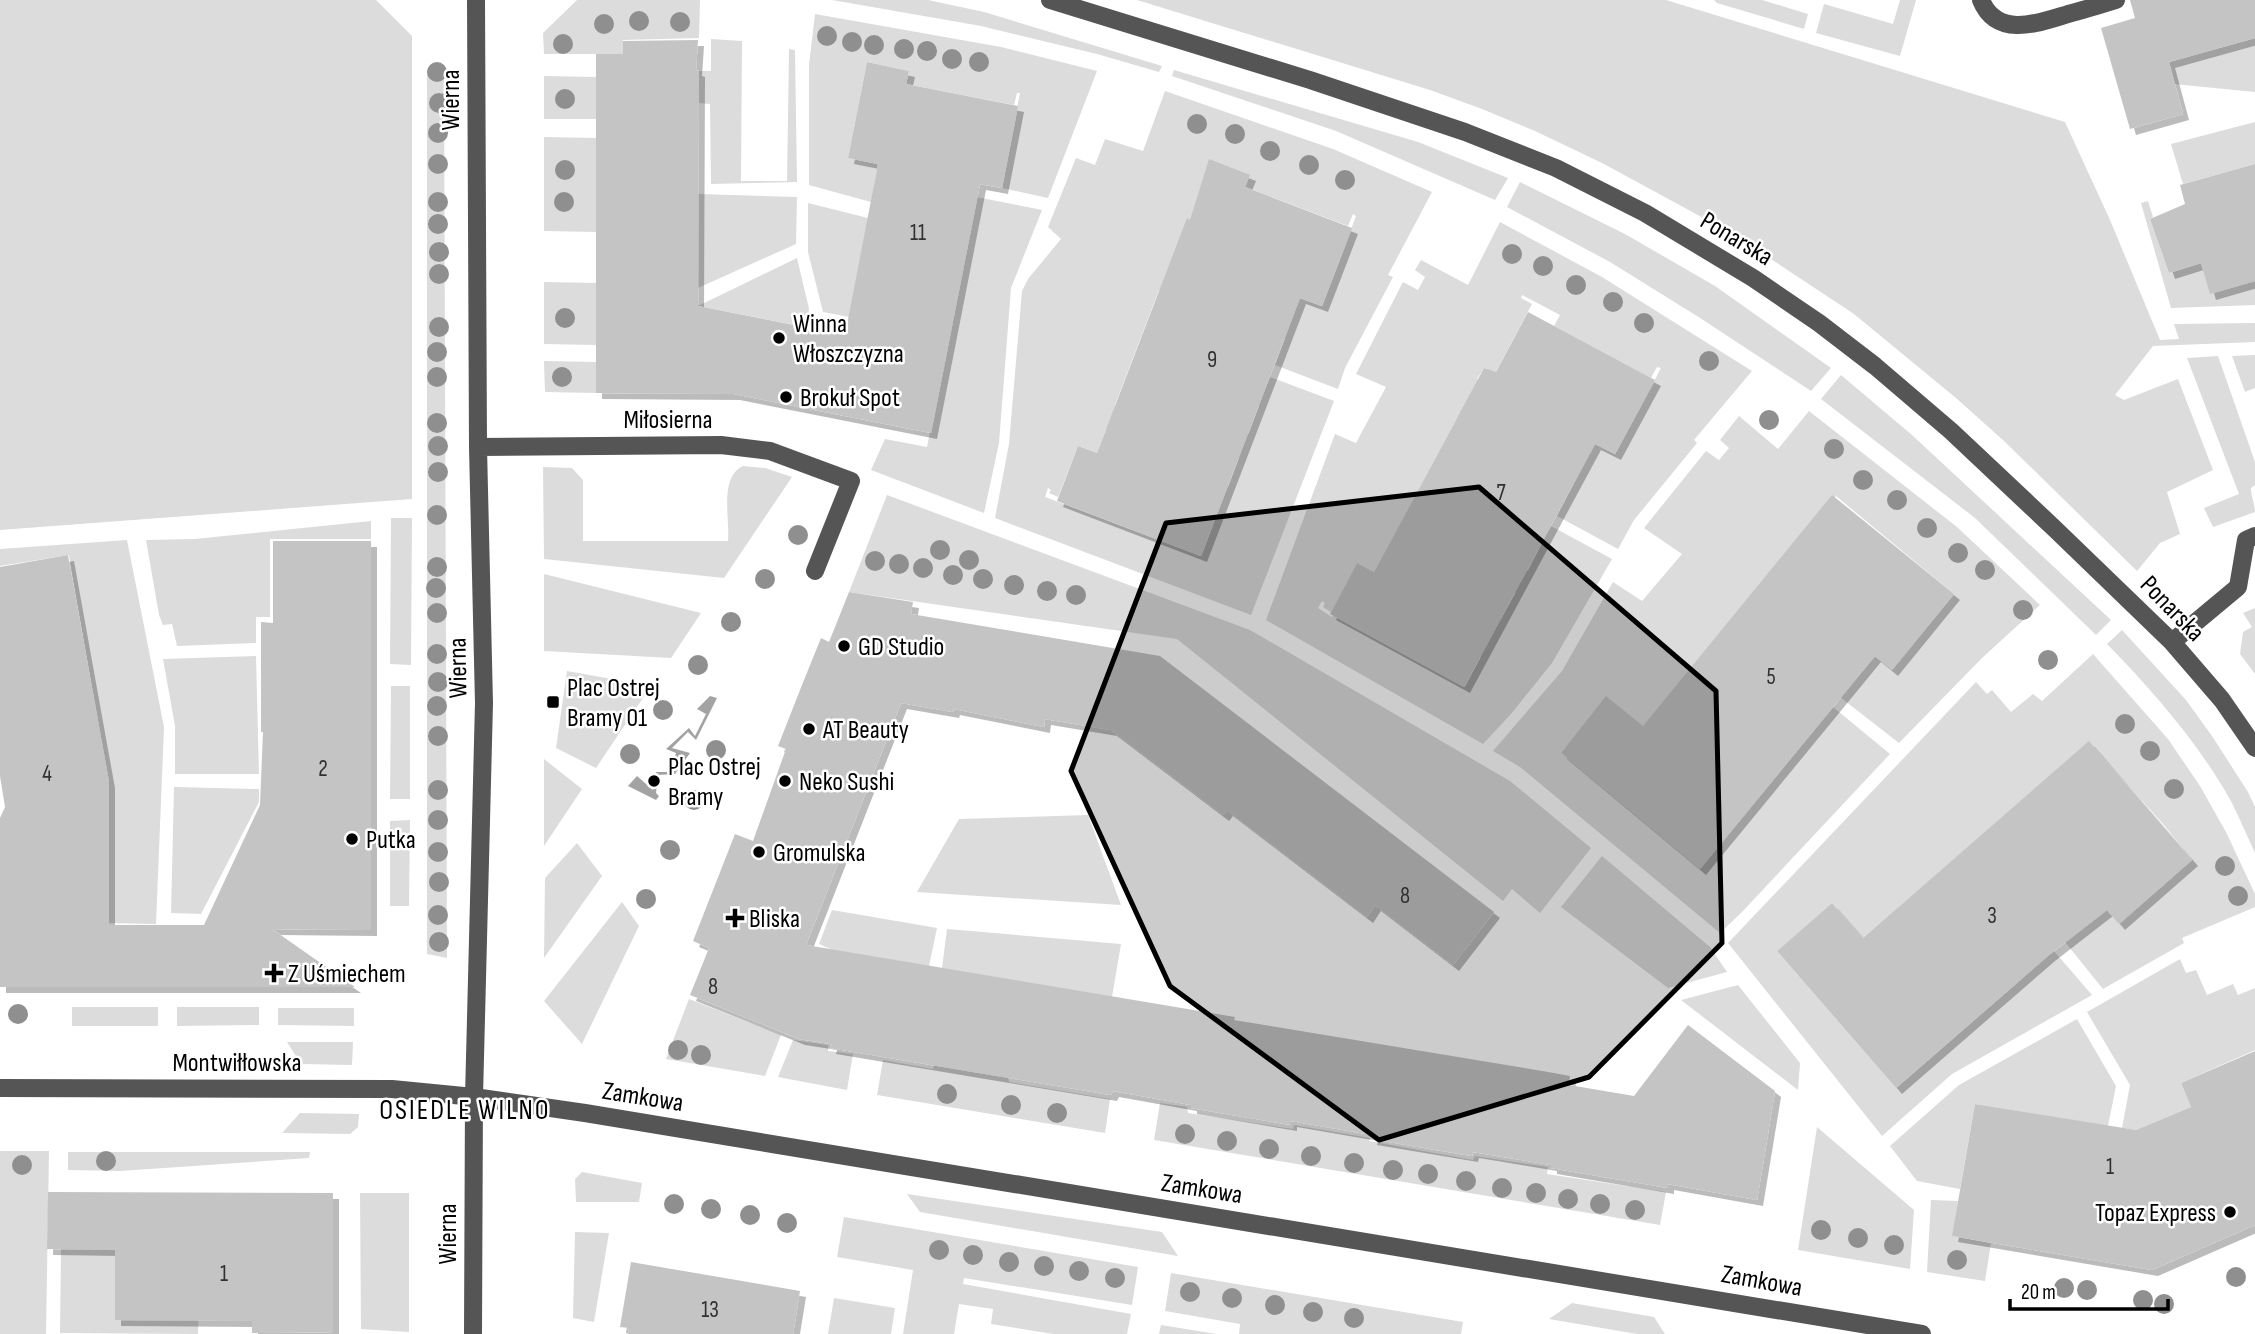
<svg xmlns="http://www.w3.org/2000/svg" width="2255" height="1334" font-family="'Sofia Sans Condensed',sans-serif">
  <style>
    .green { fill: #dcdcdc }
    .water { fill: #a3a3a3 }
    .building { fill: #c4c4c4; filter: url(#shadow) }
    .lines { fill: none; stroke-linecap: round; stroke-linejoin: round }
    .minor { stroke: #555; stroke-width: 18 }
    .tree { fill: #8f8f8f }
    .marked { fill: #000; fill-opacity: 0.2; stroke: #000; stroke-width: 5; stroke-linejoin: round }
    .poi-dot { fill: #000; stroke: #fff; stroke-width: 2.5 }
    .labels { text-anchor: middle; stroke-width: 5; stroke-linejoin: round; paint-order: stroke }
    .number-label { font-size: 23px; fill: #313131 }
    .street-label { font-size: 26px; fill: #000; stroke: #fff }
    .poi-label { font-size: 26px; fill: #000; stroke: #fff; text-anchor: start }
    .neighbourhood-label { font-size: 28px; letter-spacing: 2px; fill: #000; stroke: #fff }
  </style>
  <defs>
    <filter id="shadow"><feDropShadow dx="6" dy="6" stdDeviation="0" flood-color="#0004"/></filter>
  </defs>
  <rect width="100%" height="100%" fill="#fff"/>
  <path class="green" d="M 0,0 L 376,0 L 412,36 L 412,499 L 0,530 Z
    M 577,0 L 700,0 L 699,38 L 623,40 L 623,54 L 544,54 L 543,33 Z
    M 832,0 L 928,0 L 984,12 L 1162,66 L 1159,72 L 1097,54 L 981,26 Z
    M 1137,0 L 1666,0 L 2065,122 L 2110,220 L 2160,340 L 2179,339 L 2174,324 L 2255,323 L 2255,342 L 2153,346 L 2115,395 L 2124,400 L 2178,379 L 2213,470 L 2167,492 L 2180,534 L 2160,543 L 2137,571 L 2004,441 L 1956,398 L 1854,314 L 1733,234 L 1602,163 L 1535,131 L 1482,109 L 1430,90 Z
    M 1714,0 L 1762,0 L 1808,14 L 1804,29 L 1717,3 Z
    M 1900,0 L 1916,0 L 1900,56 L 1816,33 L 1824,4 L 1893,24 Z
    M 815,14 L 1001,47 L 1097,71 L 1048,198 L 1002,188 L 1020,93 L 1017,93 L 1014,105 L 906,84 L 909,71 L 867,62 L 848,158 L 878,164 L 871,202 L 809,185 L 809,65 Z
    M 2255,38 L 2255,92 L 2174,84 L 2169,62 Z
    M 711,39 L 742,41 L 741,181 L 787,181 L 789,49 L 795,50 L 797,182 L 711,184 L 710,104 L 698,103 L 699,71 L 711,71 Z
    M 436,63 L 444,65 L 447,958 L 427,954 L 427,70 Z
    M 1174,70 L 1418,142 L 1508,178 L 1495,200 L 1336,131 L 1172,76 Z
    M 544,76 L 597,77 L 596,119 L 544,119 Z
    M 1165,91 L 1333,149 L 1432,192 L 1388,275 L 1393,277 L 1345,368 L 1338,389 L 1275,365 L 1285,339 L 1273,333 L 1288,294 L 1322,306 L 1356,216 L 1353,214 L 1348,226 L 1245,187 L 1249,175 L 1199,223 L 1187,219 L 1172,294 L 1159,290 L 1115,405 L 1127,409 L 1118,433 L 1106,429 L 1097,453 L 1078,446 L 1058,497 L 1049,493 L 1051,490 L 1048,488 L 1045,497 L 1201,556 L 1213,525 L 1201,520 L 1229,485 L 1239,458 L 1236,428 L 1249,433 L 1259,406 L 1253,384 L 1265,389 L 1270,377 L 1334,401 L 1251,615 L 995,518 L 1009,444 L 1022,291 L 1028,279 L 1061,239 L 1048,227 L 1076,158 L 1095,165 L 1105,139 L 1143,151 Z
    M 2255,122 L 2255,164 L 2183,184 L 2171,144 Z
    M 544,137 L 597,138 L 596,232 L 544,231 Z
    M 1520,182 L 1625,234 L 1715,286 L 1831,368 L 1811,391 L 1697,316 L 1610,262 L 1507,207 Z
    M 698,194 L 797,197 L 796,244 L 698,288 Z
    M 977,197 L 1042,210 L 1011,288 L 999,443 L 984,513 L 871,470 L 885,439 L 927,447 Z
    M 2148,201 L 2153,217 L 2150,219 L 2169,273 L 2201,263 L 2255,281 L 2255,305 L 2171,308 L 2141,203 Z
    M 808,203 L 868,218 L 849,317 L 823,312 L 808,252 Z
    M 1500,222 L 1602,277 L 1752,371 L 1694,440 L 1697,443 L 1634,520 L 1618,549 L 1557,516 L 1575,481 L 1584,438 L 1615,454 L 1661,368 L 1657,367 L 1651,378 L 1554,326 L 1560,315 L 1522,295 L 1521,298 L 1532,304 L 1490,383 L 1487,369 L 1484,368 L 1477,379 L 1488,386 L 1468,424 L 1457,418 L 1374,572 L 1357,563 L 1331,612 L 1323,607 L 1325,603 L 1322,601 L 1318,608 L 1332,617 L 1338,607 L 1348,621 L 1347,623 L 1465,687 L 1481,657 L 1470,651 L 1490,614 L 1501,619 L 1515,594 L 1504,588 L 1516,565 L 1528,571 L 1541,545 L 1530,539 L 1538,524 L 1549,530 L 1551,526 L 1612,559 L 1552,663 L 1511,714 L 1483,744 L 1266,620 L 1335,434 L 1356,443 L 1386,387 L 1356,374 L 1403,282 L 1418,290 L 1425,277 L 1415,270 L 1421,260 L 1468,285 Z
    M 797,258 L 809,309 L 806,327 L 698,306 Z
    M 544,282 L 596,283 L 596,345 L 544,344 Z
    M 2255,355 L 2255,388 L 2245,392 L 2232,356 Z
    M 2218,356 L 2255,462 L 2255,485 L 2251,488 C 2251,497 2255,504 2255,512 L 2213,527 L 2204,508 L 2239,494 L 2187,358 Z
    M 544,361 L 596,362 L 596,393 L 545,392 Z
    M 1841,375 L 1912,435 L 2111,620 L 2096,635 L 1975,518 L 1821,399 Z
    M 1809,411 L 1957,527 L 2040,605 L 1982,658 L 1899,743 L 1840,697 L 1875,656 L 1892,669 L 1954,594 L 1836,496 L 1641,729 L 1605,700 L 1561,753 L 1700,868 L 1833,707 L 1890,754 L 1742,912 L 1720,933 L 1520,767 L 1493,751 L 1562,671 L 1613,582 L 1642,601 L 1682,554 L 1644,528 L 1706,451 L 1719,460 L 1729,448 L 1720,440 L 1739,416 L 1778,449 Z
    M 743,466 L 765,468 L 792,477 L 724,578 L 544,559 L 543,467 L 572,468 L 583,480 L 583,541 L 728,541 C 730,519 719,477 743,466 Z
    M 887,495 L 1250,630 L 1510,781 L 1591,848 L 1540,913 L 1512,889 L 1503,901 L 1177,639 L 849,592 Z
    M 391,518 L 412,518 L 411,665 L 390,664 Z
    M 371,521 L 371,539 L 270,539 L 270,617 L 256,617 L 256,643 L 177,646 L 172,624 L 163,625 L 159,615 L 146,540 L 195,539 Z
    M 127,540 L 164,727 L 156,924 L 104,923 L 107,775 L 69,555 L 0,566 L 0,549 Z
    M 544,574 L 701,613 L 671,658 L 544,651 Z
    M 2255,608 L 2255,674 L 2240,654 L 2243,632 L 2252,627 L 2243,613 Z
    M 2122,630 L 2186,700 L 2212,736 L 2248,792 L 2255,807 L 2255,853 C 2247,836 2240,819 2232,803 C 2200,745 2154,692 2107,644 Z
    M 2093,654 L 2168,739 L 2200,786 L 2226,832 L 2255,894 L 2255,907 L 2182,938 L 2184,943 L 2103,989 L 2065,942 L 2104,907 L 2192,860 L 2164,825 L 2089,742 L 1863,938 L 1832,903 L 1777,951 L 1896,1088 L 2018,982 L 2008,970 L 2054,951 L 2092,995 L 1952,1074 L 1882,1136 L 1728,943 L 1976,682 L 1987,694 L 1992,690 L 2011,712 L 2033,694 L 2042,701 Z
    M 256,656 L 259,774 L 175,774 L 175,726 L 163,659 Z
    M 567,671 L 651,686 L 596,768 L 556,748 Z
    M 391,686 L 410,686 L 410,799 L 390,799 Z
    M 544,759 L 582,789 L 544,846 Z
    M 174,787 L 259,789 L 259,802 L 201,914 L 171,913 Z
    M 1088,815 L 1121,905 L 917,892 L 959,819 Z
    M 410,820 L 409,906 L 390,906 L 390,821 Z
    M 577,843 L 602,876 L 544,958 L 545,878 Z
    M 1602,856 L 1710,947 L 1727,972 L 1668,988 L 1561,907 Z
    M 622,902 L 639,926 L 582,1044 L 544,1001 Z
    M 832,910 L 937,928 L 929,966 L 833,950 L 819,944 Z
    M 947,929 L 1121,944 L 1112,997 L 942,968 Z
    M 2180,959 L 2186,973 L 2196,970 L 2207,995 L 2233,984 L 2238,995 L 2255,988 L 2255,1050 L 2181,1083 L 2191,1107 L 2136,1130 L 2122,1128 L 2130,1085 L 2087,1012 Z
    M 1738,985 L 1800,1063 L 1798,1090 L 1681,1000 Z
    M 689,999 L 781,1035 L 765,1076 L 666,1059 Z
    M 72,1007 L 158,1007 L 158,1026 L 72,1026 Z
    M 177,1007 L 259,1007 L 259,1025 L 177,1026 Z
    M 278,1008 L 354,1008 L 354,1026 L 278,1025 Z
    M 2077,1019 L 2116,1086 L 2108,1126 L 1975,1104 L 1960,1189 L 1917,1181 L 1890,1146 L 1959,1085 Z
    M 793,1040 L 828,1045 L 828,1051 L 853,1054 L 847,1090 L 778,1077 Z
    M 287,1042 L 353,1042 L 352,1065 L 301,1064 Z
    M 883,1060 L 933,1069 L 934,1065 L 1008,1077 L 1009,1082 L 1110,1099 L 1105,1133 L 877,1095 Z
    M 1160,1103 L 1187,1107 L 1188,1113 L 1293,1129 L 1294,1125 L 1370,1138 L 1369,1141 L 1473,1160 L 1475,1156 L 1548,1167 L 1547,1174 L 1666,1192 L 1660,1225 L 1154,1140 Z
    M 300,1113 L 359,1114 L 358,1127 L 350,1134 L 282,1133 Z
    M 1817,1127 L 1914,1210 L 1910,1269 L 1798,1250 Z
    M 0,1151 L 49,1151 L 46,1334 L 0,1334 Z
    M 68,1152 L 310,1152 L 309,1158 L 120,1171 L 68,1170 Z
    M 582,1172 L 642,1183 L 639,1202 L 576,1202 L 575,1179 Z
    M 360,1193 L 409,1193 L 409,1332 L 361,1329 Z
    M 907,1194 L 1162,1232 L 1178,1256 L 920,1212 Z
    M 1931,1200 L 1958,1201 L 1953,1236 L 1991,1243 L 1985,1281 L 1927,1272 Z
    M 844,1217 L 1138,1267 L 1132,1305 L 964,1278 L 963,1284 L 1131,1314 L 1127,1334 L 1053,1334 L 991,1324 L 993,1309 L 959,1304 L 954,1334 L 903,1334 L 913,1270 L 837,1257 Z
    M 575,1232 L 609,1233 L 594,1322 L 573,1318 Z
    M 61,1249 L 115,1249 L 115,1320 L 199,1305 L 198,1334 L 60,1333 Z
    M 1171,1273 L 1463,1322 L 1461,1334 L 1239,1334 L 1240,1324 L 1165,1311 Z
    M 834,1298 L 895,1308 L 891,1334 L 828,1334 Z
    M 1572,1303 L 1654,1317 L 1665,1334 L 1637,1334 L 1549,1319 Z
    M 1161,1325 L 1217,1334 L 1159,1334 Z"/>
  <path class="water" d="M 710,696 L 717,698 L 696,740 L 688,732 L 672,748 L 690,753 L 675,774 L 658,775 L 656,793 L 659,796 L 656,800 L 628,786 L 637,776 L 653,790 L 656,772 L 671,772 L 676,753 L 666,749 L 689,728 L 695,736 L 706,714 L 697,709 Z"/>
  <path class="building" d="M 2130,0 L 2255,0 L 2255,38 L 2169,62 L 2183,114 L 2130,129 L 2101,28 L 2135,18 Z
    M 698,40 L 696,70 L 699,71 L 698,306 L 845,335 L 878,164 L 848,158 L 867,62 L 909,71 L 906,84 L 1018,106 L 1002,188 L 980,184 L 931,433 L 734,394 L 596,393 L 596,54 L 623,54 L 623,41 Z
    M 1209,159 L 1250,175 L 1245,187 L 1352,228 L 1322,306 L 1300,298 L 1201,556 L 1057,501 L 1078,446 L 1097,453 L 1187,218 L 1190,220 Z
    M 2255,164 L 2255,281 L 2210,294 L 2201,263 L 2169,273 L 2150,219 L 2185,204 L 2180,185 Z
    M 1528,312 L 1655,380 L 1615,454 L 1595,444 L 1464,687 L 1330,614 L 1357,563 L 1374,572 L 1484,368 L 1496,372 Z
    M 1832,495 L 1954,594 L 1892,670 L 1875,656 L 1700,869 L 1561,753 L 1606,696 L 1643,726 Z
    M 273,541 L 371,541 L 371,930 L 272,929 L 355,987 L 0,987 L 0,818 L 5,807 L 0,776 L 0,567 L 68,555 L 109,782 L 109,925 L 204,925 L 260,805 L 263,732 L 261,732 L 261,622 L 273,623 Z
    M 849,592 L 913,602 L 911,614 L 1160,656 L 1494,912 L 1453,965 L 1375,905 L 1367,917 L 1227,810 L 1223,815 L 1111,730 L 1045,719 L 1044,727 L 954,709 L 953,712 L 901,703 L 806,945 L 1235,1017 L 1234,1020 L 1554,1073 L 1570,1076 L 1569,1085 L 1634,1096 L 1688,1025 L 1775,1091 L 1757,1200 L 1668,1184 L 1668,1188 L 1551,1168 L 1551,1165 L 1473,1152 L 1472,1156 L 1371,1139 L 1372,1135 L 1291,1121 L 1291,1125 L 1191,1108 L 1191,1105 L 1113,1091 L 1111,1095 L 830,1048 L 831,1044 L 799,1039 L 690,995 L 709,948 L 693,941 L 735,834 L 753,841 L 786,749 L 778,746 L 802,685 L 821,638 L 829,642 Z
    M 2089,741 L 2192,860 L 2119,924 L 2107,910 L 2049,955 L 1896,1088 L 1777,951 L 1832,903 L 1863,938 Z
    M 2255,1051 L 2255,1225 L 2152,1270 L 1952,1236 L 1975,1104 L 2136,1130 L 2191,1107 L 2181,1083 Z
    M 48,1192 L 333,1193 L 333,1332 L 252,1333 L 252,1321 L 115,1320 L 115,1250 L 47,1249 Z
    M 631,1262 L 800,1291 L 793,1334 L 628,1334 L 629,1328 L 620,1327 Z"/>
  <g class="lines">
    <path class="minor" d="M 1050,0 L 1310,80 L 1465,132 L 1556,168 L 1645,213 L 1753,278 L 1819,323 L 1875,366 L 1951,431 L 2055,529 L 2172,642 L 2222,700 L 2255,748
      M 1981,0 C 1997,39 2039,23 2068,14 C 2084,10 2100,5 2116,0
      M 478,447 L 721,445 L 770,451 L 851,481 L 815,571
      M 2172,642 L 2238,587 L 2246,540 L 2255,536
      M 0,1088 L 392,1089 L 474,1097 L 585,1113 L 1922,1334
      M 473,1334 L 474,1097 L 484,703 L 478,447 L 476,0"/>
  </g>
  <g class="tree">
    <circle cx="639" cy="21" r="10"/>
    <circle cx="680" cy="22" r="10"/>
    <circle cx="604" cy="24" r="10"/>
    <circle cx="827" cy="36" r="10"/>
    <circle cx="852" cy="42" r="10"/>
    <circle cx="563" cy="44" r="10"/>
    <circle cx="874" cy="45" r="10"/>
    <circle cx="904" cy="49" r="10"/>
    <circle cx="927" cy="51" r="10"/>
    <circle cx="952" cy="59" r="10"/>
    <circle cx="979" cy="62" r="10"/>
    <circle cx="437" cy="72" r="10"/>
    <circle cx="565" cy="99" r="10"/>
    <circle cx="439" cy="103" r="10"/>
    <circle cx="1197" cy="124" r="10"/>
    <circle cx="438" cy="133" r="10"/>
    <circle cx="1235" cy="134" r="10"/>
    <circle cx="1270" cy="151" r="10"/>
    <circle cx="438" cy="164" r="10"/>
    <circle cx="1309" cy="165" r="10"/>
    <circle cx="565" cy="170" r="10"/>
    <circle cx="1345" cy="180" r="10"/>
    <circle cx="438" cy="202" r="10"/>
    <circle cx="564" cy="202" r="10"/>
    <circle cx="438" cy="224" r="10"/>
    <circle cx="439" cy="252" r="10"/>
    <circle cx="1512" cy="254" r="10"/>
    <circle cx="1543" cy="266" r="10"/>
    <circle cx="439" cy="274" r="10"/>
    <circle cx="1576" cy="285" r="10"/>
    <circle cx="1613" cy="302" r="10"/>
    <circle cx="565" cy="318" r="10"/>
    <circle cx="1644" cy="323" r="10"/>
    <circle cx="439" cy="327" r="10"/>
    <circle cx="437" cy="352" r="10"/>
    <circle cx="1709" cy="361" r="10"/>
    <circle cx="437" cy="377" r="10"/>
    <circle cx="562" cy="377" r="10"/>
    <circle cx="1769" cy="420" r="10"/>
    <circle cx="437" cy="423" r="10"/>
    <circle cx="438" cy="446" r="10"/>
    <circle cx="1834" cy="449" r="10"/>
    <circle cx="438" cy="472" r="10"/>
    <circle cx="1863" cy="480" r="10"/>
    <circle cx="1897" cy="500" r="10"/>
    <circle cx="437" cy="515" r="10"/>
    <circle cx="1927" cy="528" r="10"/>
    <circle cx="798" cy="535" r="10"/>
    <circle cx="940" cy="550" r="10"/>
    <circle cx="1958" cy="553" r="10"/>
    <circle cx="969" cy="560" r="10"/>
    <circle cx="875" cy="561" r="10"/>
    <circle cx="899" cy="564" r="10"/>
    <circle cx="437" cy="567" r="10"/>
    <circle cx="923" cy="568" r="10"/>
    <circle cx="1985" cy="570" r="10"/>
    <circle cx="953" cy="575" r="10"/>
    <circle cx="765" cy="579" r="10"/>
    <circle cx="983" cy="579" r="10"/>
    <circle cx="1014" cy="585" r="10"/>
    <circle cx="436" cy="588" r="10"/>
    <circle cx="1047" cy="591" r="10"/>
    <circle cx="1076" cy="595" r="10"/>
    <circle cx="2023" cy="610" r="10"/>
    <circle cx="437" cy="613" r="10"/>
    <circle cx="731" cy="622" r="10"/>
    <circle cx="437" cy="654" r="10"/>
    <circle cx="2048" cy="660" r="10"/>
    <circle cx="698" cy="665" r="10"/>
    <circle cx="438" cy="682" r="10"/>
    <circle cx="437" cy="706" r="10"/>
    <circle cx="663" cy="710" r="10"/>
    <circle cx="2125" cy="724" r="10"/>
    <circle cx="438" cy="736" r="10"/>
    <circle cx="716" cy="750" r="10"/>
    <circle cx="2150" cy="751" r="10"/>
    <circle cx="630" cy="754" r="10"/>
    <circle cx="2174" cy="789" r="10"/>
    <circle cx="438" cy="790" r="10"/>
    <circle cx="694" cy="800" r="10"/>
    <circle cx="438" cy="820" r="10"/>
    <circle cx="670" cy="850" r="10"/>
    <circle cx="438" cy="852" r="10"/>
    <circle cx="2225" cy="866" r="10"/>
    <circle cx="439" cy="882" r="10"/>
    <circle cx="2238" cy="896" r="10"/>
    <circle cx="646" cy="899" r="10"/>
    <circle cx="438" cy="915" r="10"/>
    <circle cx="439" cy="942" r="10"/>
    <circle cx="18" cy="1014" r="10"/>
    <circle cx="678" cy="1050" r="10"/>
    <circle cx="701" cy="1055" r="10"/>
    <circle cx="947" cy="1094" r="10"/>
    <circle cx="1011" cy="1105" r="10"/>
    <circle cx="1057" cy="1113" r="10"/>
    <circle cx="1185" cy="1134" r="10"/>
    <circle cx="1227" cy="1141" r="10"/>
    <circle cx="1269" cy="1149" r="10"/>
    <circle cx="1311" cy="1156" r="10"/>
    <circle cx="106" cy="1161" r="10"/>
    <circle cx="1354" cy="1163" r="10"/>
    <circle cx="22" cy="1165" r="10"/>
    <circle cx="1393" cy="1170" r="10"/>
    <circle cx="1428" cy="1174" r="10"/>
    <circle cx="1466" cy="1181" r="10"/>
    <circle cx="1502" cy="1188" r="10"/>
    <circle cx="1536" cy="1193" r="10"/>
    <circle cx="1568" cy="1199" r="10"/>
    <circle cx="674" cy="1204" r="10"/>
    <circle cx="1600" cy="1204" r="10"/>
    <circle cx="711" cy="1209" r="10"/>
    <circle cx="1635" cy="1210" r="10"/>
    <circle cx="750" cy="1215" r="10"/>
    <circle cx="787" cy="1223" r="10"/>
    <circle cx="1821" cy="1230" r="10"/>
    <circle cx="1858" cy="1238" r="10"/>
    <circle cx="1894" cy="1245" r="10"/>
    <circle cx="939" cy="1250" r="10"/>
    <circle cx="973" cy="1255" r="10"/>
    <circle cx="1957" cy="1260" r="10"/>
    <circle cx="1009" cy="1262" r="10"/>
    <circle cx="1044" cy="1266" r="10"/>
    <circle cx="1079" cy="1271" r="10"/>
    <circle cx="2236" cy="1277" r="10"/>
    <circle cx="1115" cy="1278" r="10"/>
    <circle cx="2064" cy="1288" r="10"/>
    <circle cx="2087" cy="1290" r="10"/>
    <circle cx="1190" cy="1292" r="10"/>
    <circle cx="1232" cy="1298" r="10"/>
    <circle cx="2143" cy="1300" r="10"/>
    <circle cx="2164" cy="1304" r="10"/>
    <circle cx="1275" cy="1305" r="10"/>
    <circle cx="1313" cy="1312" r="10"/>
    <circle cx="1354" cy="1318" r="10"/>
  </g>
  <path class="marked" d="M 1479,487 L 1716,691 L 1722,943 L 1589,1077 L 1379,1140 L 1170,986 L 1071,771 L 1166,523 Z"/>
  <g class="poi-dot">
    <circle cx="779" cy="338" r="7"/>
    <circle cx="786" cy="397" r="7"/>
    <circle cx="844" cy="646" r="7"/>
    <rect x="546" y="695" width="14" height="14" rx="3.5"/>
    <circle cx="809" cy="729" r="7"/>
    <circle cx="654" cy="781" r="7"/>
    <circle cx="785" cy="781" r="7"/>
    <circle cx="352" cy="839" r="7"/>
    <circle cx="759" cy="852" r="7"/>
    <path d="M731.5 907.5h7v7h7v7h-7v7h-7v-7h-7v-7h7z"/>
    <path d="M270.5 962.5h7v7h7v7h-7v7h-7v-7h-7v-7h7z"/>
    <circle cx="2230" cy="1212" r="7"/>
  </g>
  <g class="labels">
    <g class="number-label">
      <text x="918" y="240">11</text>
      <text x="1212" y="367">9</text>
      <text x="1501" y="500">7</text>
      <text x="1771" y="684">5</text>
      <text x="323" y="776">2</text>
      <text x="47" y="781">4</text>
      <text x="1405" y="903">8</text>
      <text x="1992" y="923">3</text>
      <text x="713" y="994">8</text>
      <text x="2110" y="1174">1</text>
      <text x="224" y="1281">1</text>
      <text x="710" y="1317">13</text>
    </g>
    <g class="street-label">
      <text transform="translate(450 100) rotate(-90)" y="9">Wierna</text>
      <text transform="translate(1737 238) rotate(31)" y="9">Ponarska</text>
      <text x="668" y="428">Miłosierna</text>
      <text transform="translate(2173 608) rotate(46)" y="9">Ponarska</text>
      <text transform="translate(457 668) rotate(-91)" y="9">Wierna</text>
      <text x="237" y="1071">Montwiłłowska</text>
      <text transform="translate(643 1096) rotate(9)" y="9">Zamkowa</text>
      <text transform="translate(1202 1188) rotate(9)" y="9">Zamkowa</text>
      <text transform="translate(447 1234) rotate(-90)" y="9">Wierna</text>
      <text transform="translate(1762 1280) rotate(10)" y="9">Zamkowa</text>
    </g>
    <g class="poi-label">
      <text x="793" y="332">Winna<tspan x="793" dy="30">Włoszczyzna</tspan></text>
      <text x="800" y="406">Brokuł Spot</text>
      <text x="858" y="655">GD Studio</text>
      <text x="567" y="696">Plac Ostrej<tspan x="567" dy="30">Bramy 01</tspan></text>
      <text x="823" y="738">AT Beauty</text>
      <text x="668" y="775">Plac Ostrej<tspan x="668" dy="30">Bramy</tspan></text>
      <text x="799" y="790">Neko Sushi</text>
      <text x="366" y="848">Putka</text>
      <text x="773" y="861">Gromulska</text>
      <text x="749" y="927">Bliska</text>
      <text x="288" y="982">Z Uśmiechem</text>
      <text x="2216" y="1221" text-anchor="end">Topaz Express</text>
    </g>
    <g class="neighbourhood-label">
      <text x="465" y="1119">OSIEDLE WILNO</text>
    </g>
  </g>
  <path d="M2010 1299v10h158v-10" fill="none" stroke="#000000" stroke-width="3.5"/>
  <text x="2021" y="1299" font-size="21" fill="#000000" stroke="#ffffff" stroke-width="5" paint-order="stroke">20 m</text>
</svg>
